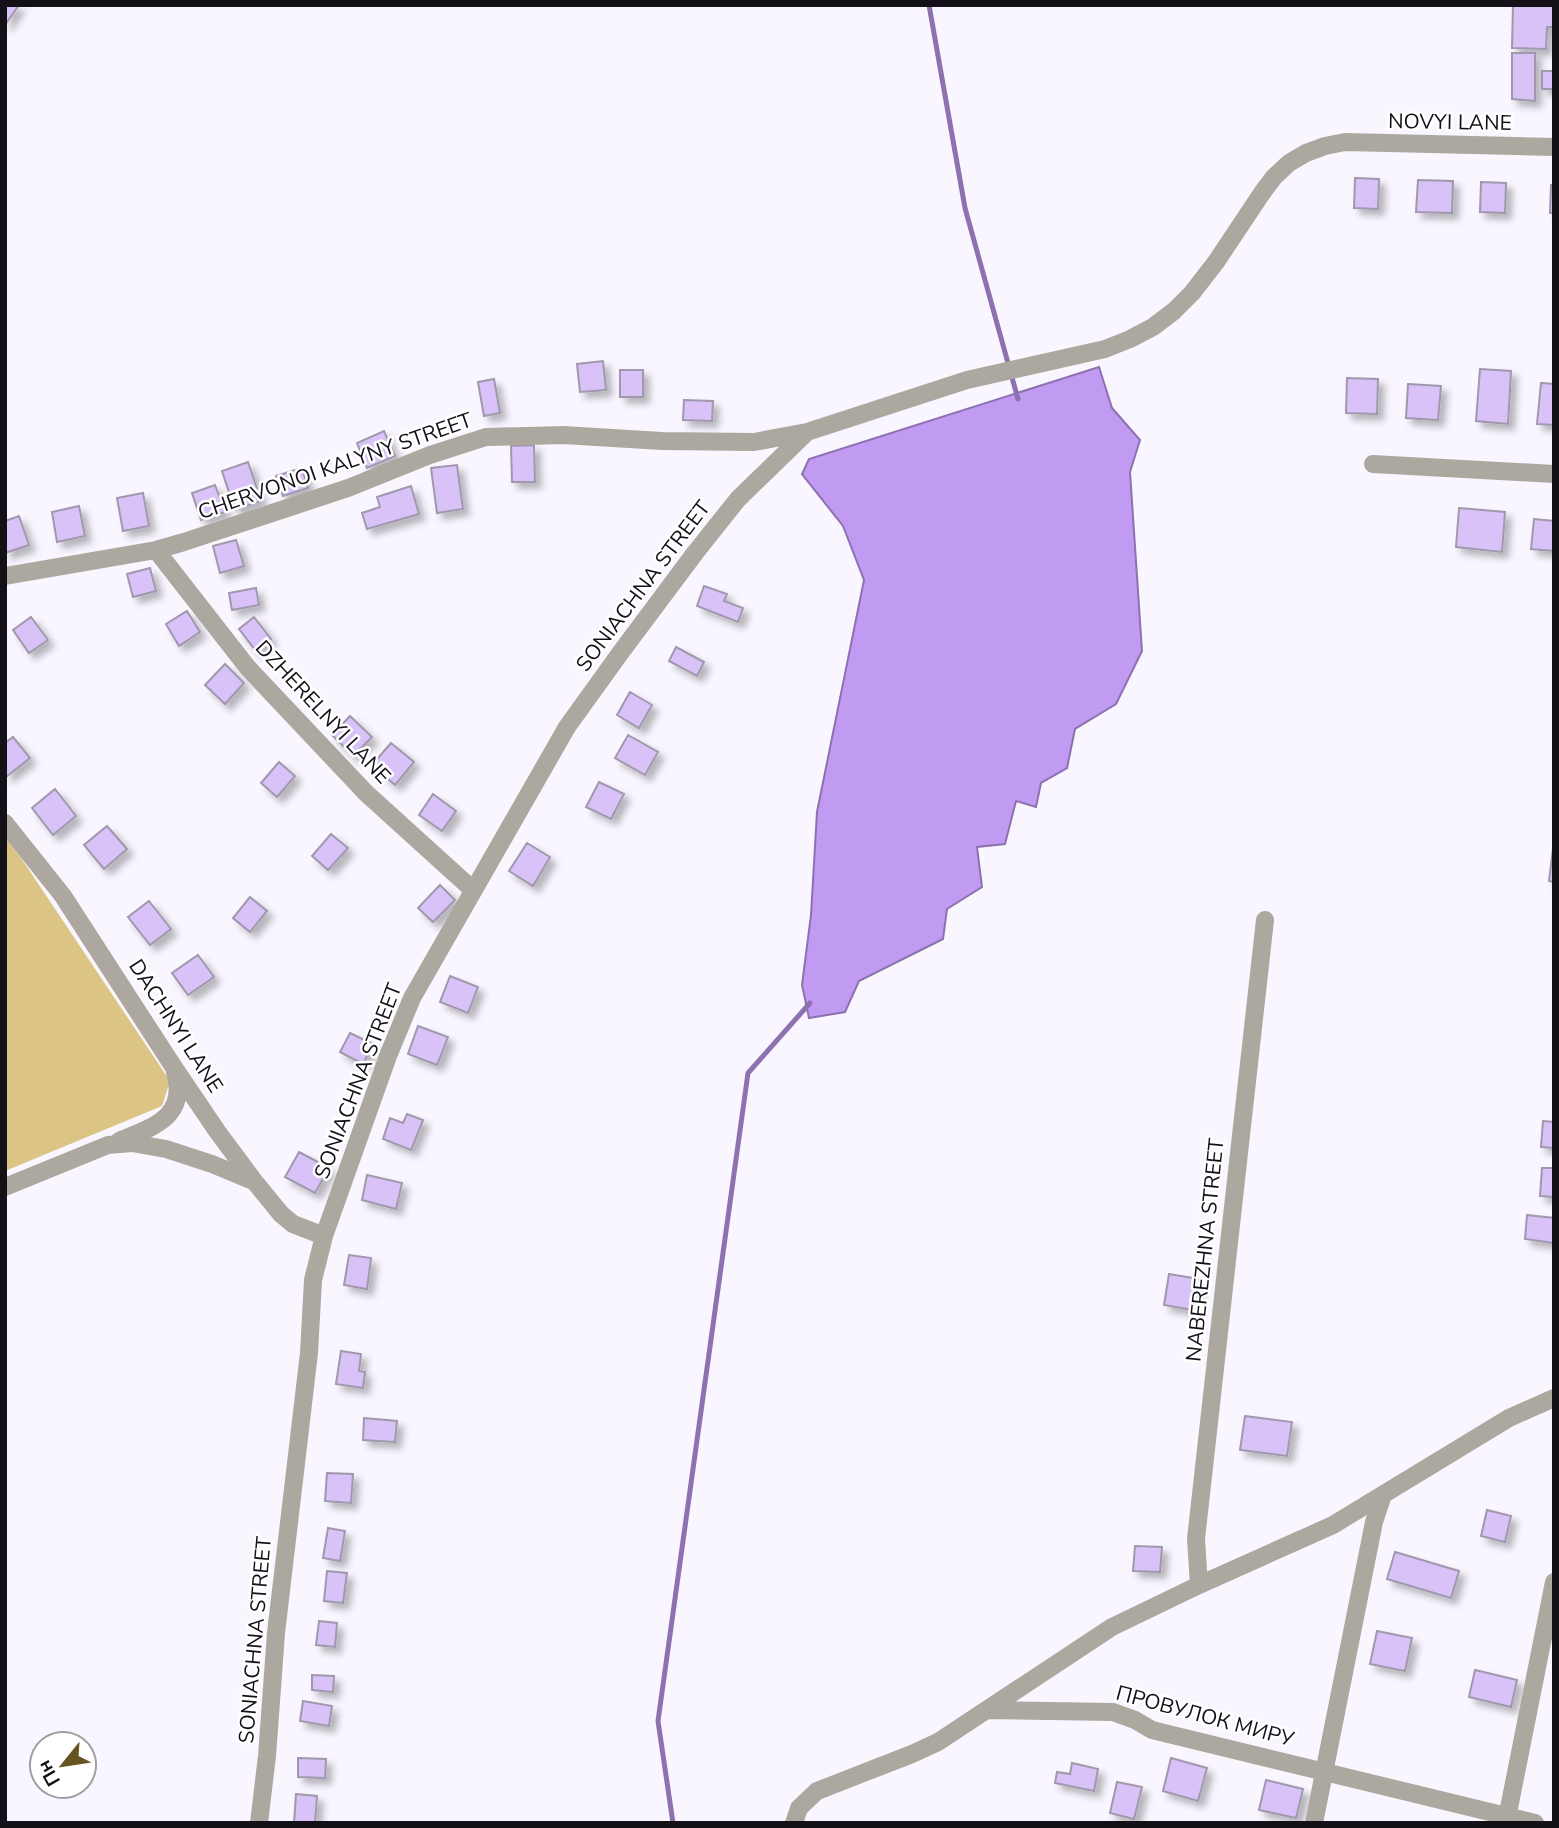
<svg xmlns="http://www.w3.org/2000/svg" width="1559" height="1828" font-family="'Nunito Sans',sans-serif">
  <style>
    .green { fill: #dbc484 }
    .water { fill: #c19af1; stroke: #8d71b0; stroke-width: 2 }
    .lines { fill: none; stroke-linecap: round; stroke-linejoin: round }
    .stream { stroke: #8d71b0; stroke-width: 5 }
    .building { fill: #d8c2f8; stroke: #a098ac; stroke-width: 2; filter: url(#shadow) }
    .minor { stroke: #aca89f; stroke-width: 18 }
    .labels { text-anchor: middle; stroke-width: 5; stroke-linejoin: round; paint-order: stroke }
    .street-label { font-size: 21px; fill: #131017; stroke: #fff }
  </style>
  <defs>
    <filter id="shadow"><feDropShadow dx="6" dy="6" stdDeviation="3.5" flood-color="#0004"/></filter>
  </defs>
  <rect width="100%" height="100%" fill="#f9f6ff"/>
  <path class="green" d="M 5,837 L 21,858 L 170,1081 L 162,1106 L 5,1171 Z"/>
  <path class="water" d="M 1099,367 L 1112,408 L 1140,440 L 1130,472 L 1142,651 L 1116,704 L 1075,729 L 1067,768 L 1041,783 L 1036,807 L 1016,801 L 1005,844 L 977,847 L 982,887 L 947,909 L 943,939 L 859,981 L 845,1012 L 809,1018 L 802,985 L 811,915 L 817,812 L 864,580 L 843,526 L 802,474 L 809,459 Z"/>
  <g class="lines">
    <path class="stream" d="M 929,5 L 965,208 L 1018,399
      M 673,1823 L 658,1721 L 748,1073 L 810,1003"/>
  </g>
  <path class="building" d="M 5,5 L 19,5 L 5,25 Z
    M 1513,5 L 1554,5 L 1554,27 L 1547,27 L 1546,49 L 1512,48 Z
    M 1512,53 L 1535,53 L 1535,101 L 1512,99 Z
    M 1542,71 L 1554,71 L 1554,89 L 1542,89 Z
    M 1355,178 L 1379,179 L 1378,209 L 1354,208 Z
    M 1418,180 L 1453,181 L 1452,213 L 1416,212 Z
    M 1481,182 L 1506,183 L 1505,213 L 1480,212 Z
    M 1551,185 L 1554,185 L 1554,213 L 1550,213 Z
    M 603,361 L 606,390 L 580,392 L 577,364 Z
    M 1480,369 L 1511,371 L 1508,424 L 1476,421 Z
    M 620,370 L 643,370 L 643,397 L 620,397 Z
    M 1347,378 L 1378,379 L 1377,414 L 1346,413 Z
    M 494,379 L 500,413 L 484,416 L 478,382 Z
    M 1541,383 L 1554,384 L 1554,425 L 1537,424 Z
    M 1408,384 L 1441,386 L 1438,420 L 1406,418 Z
    M 684,400 L 713,401 L 712,421 L 683,420 Z
    M 384,431 L 395,456 L 367,468 L 357,443 Z
    M 534,445 L 535,482 L 512,482 L 511,446 Z
    M 248,462 L 261,501 L 235,510 L 222,471 Z
    M 457,465 L 463,509 L 437,513 L 431,468 Z
    M 302,468 L 308,488 L 283,496 L 276,476 Z
    M 215,485 L 225,512 L 201,520 L 192,493 Z
    M 411,486 L 419,514 L 367,529 L 362,513 L 380,507 L 377,497 Z
    M 143,493 L 149,526 L 123,531 L 117,498 Z
    M 79,506 L 85,536 L 57,542 L 52,512 Z
    M 1459,508 L 1505,512 L 1502,552 L 1456,547 Z
    M 19,516 L 29,545 L 5,553 L 5,521 Z
    M 1534,519 L 1554,521 L 1554,551 L 1531,549 Z
    M 236,540 L 244,566 L 220,573 L 213,546 Z
    M 150,568 L 156,591 L 133,597 L 127,574 Z
    M 704,586 L 727,594 L 724,601 L 743,608 L 738,622 L 697,606 Z
    M 256,588 L 259,605 L 232,610 L 229,593 Z
    M 187,611 L 200,632 L 179,646 L 166,624 Z
    M 31,617 L 48,640 L 29,653 L 13,630 Z
    M 254,617 L 271,639 L 256,651 L 239,629 Z
    M 676,647 L 704,662 L 697,676 L 669,661 Z
    M 225,664 L 244,683 L 225,704 L 205,685 Z
    M 630,692 L 652,705 L 639,728 L 617,715 Z
    M 350,716 L 372,737 L 353,756 L 332,735 Z
    M 628,735 L 658,752 L 645,775 L 615,758 Z
    M 13,737 L 30,758 L 6,777 L 5,743 Z
    M 391,743 L 414,762 L 395,785 L 372,765 Z
    M 279,762 L 295,776 L 277,797 L 261,783 Z
    M 599,782 L 624,794 L 611,819 L 586,807 Z
    M 55,789 L 76,816 L 53,835 L 32,808 Z
    M 433,794 L 456,811 L 442,831 L 419,815 Z
    M 107,826 L 127,849 L 104,869 L 84,845 Z
    M 331,834 L 348,848 L 328,870 L 312,856 Z
    M 527,843 L 550,857 L 533,886 L 509,871 Z
    M 1553,848 L 1554,848 L 1554,882 L 1549,881 Z
    M 440,885 L 455,900 L 433,922 L 418,908 Z
    M 250,897 L 267,911 L 250,932 L 233,918 Z
    M 149,901 L 171,929 L 150,945 L 128,917 Z
    M 198,955 L 214,977 L 188,995 L 172,973 Z
    M 450,976 L 478,987 L 468,1013 L 440,1002 Z
    M 418,1026 L 448,1037 L 437,1065 L 408,1054 Z
    M 350,1033 L 373,1044 L 363,1064 L 340,1052 Z
    M 407,1114 L 423,1120 L 411,1150 L 383,1139 L 390,1118 L 403,1123 Z
    M 1543,1121 L 1554,1122 L 1554,1148 L 1541,1147 Z
    M 299,1152 L 329,1168 L 315,1193 L 285,1177 Z
    M 1542,1168 L 1554,1168 L 1554,1197 L 1540,1196 Z
    M 367,1175 L 402,1183 L 396,1209 L 362,1200 Z
    M 1527,1215 L 1554,1218 L 1554,1243 L 1525,1239 Z
    M 349,1255 L 371,1258 L 367,1289 L 344,1285 Z
    M 1169,1274 L 1199,1279 L 1193,1310 L 1164,1305 Z
    M 341,1351 L 361,1354 L 359,1371 L 365,1372 L 363,1388 L 336,1384 Z
    M 1245,1416 L 1292,1422 L 1287,1456 L 1240,1450 Z
    M 364,1418 L 397,1421 L 395,1442 L 363,1440 Z
    M 327,1473 L 353,1474 L 351,1503 L 325,1501 Z
    M 1487,1510 L 1511,1516 L 1505,1542 L 1481,1536 Z
    M 328,1528 L 345,1531 L 340,1561 L 323,1558 Z
    M 1135,1546 L 1162,1547 L 1160,1572 L 1133,1571 Z
    M 1395,1552 L 1459,1571 L 1451,1598 L 1387,1579 Z
    M 327,1571 L 347,1573 L 343,1603 L 324,1601 Z
    M 319,1621 L 337,1623 L 335,1647 L 316,1645 Z
    M 1377,1631 L 1412,1638 L 1405,1671 L 1370,1664 Z
    M 1475,1670 L 1517,1680 L 1511,1707 L 1469,1697 Z
    M 312,1675 L 334,1676 L 333,1692 L 312,1690 Z
    M 303,1701 L 332,1706 L 329,1726 L 300,1721 Z
    M 298,1758 L 326,1759 L 325,1778 L 298,1777 Z
    M 1171,1758 L 1207,1768 L 1198,1801 L 1163,1791 Z
    M 1072,1763 L 1098,1769 L 1094,1791 L 1055,1783 L 1057,1772 L 1070,1774 Z
    M 1266,1780 L 1303,1789 L 1296,1818 L 1259,1810 Z
    M 1117,1782 L 1142,1787 L 1134,1819 L 1110,1813 Z
    M 296,1794 L 317,1796 L 315,1823 L 294,1823 Z"/>
  <g class="lines">
    <path class="minor" d="M 1373,464 L 1554,474
      M 156,550 L 248,668 L 366,793 L 473,890
      M 5,576 L 156,550 L 184,542 L 348,488 L 430,455 L 486,437 L 563,435 L 662,441 L 754,442 L 807,432 L 967,380 L 1105,349 L 1130,339 L 1153,327 L 1174,311 L 1192,293 L 1216,262 L 1262,193 L 1274,177 L 1289,163 L 1306,153 L 1325,146 L 1345,142 L 1554,147
      M 5,823 L 63,896 L 173,1066 L 217,1131 L 254,1181 L 281,1214 L 293,1224 L 324,1236
      M 119,1141 C 153,1127 188,1117 175,1072
      M 5,1187 L 108,1145 L 132,1143 L 166,1149 L 212,1164 L 253,1181
      M 1199,1585 L 1196,1539 L 1265,920
      M 988,1710 L 1113,1712 L 1135,1720 L 1152,1730 L 1535,1823
      M 259,1823 L 267,1756 L 276,1633 L 309,1353 L 313,1280 L 324,1236 L 388,1056 L 412,998 L 567,727 L 621,652 L 695,553 L 738,499 L 807,432
      M 794,1823 L 799,1808 L 817,1791 L 912,1754 L 938,1742 L 1112,1627 L 1199,1585 L 1333,1525 L 1509,1418 L 1554,1398
      M 1314,1823 L 1374,1522 L 1383,1495
      M 1506,1823 L 1554,1582"/>
  </g>
  <g class="labels">
    <g class="street-label">
      <text transform="translate(1450 122) rotate(1)" y="7">NOVYI LANE</text>
      <text transform="translate(335 466) rotate(-19)" y="7">CHERVONOI KALYNY STREET</text>
      <text transform="translate(643 586) rotate(-53)" y="7">SONIACHNA STREET</text>
      <text transform="translate(323 712) rotate(47)" y="7">DZHERELNYI LANE</text>
      <text transform="translate(176 1026) rotate(57)" y="7">DACHNYI LANE</text>
      <text transform="translate(358 1081) rotate(-69)" y="7">SONIACHNA STREET</text>
      <text transform="translate(1205 1250) rotate(-84)" y="7">NABEREZHNA STREET</text>
      <text transform="translate(255 1640) rotate(-85)" y="7">SONIACHNA STREET</text>
      <text transform="translate(1205 1716) rotate(15)" y="7">ПРОВУЛОК МИРУ</text>
    </g>
  </g>
  <rect width="1559" height="1828" fill="none" stroke="#131017" stroke-width="14"/>
  <g transform="translate(63 1765) rotate(240)"><circle r="33" fill="#ffffff" stroke="#a19fa2" stroke-width="2"/>
  <path d="M0-5L12 26L0 18L-12 26Z" fill="#665522"/>
  <text y="-10" font-size="19" font-weight="bold" text-anchor="middle" fill="#131017">Пн</text>
  </g>
</svg>
